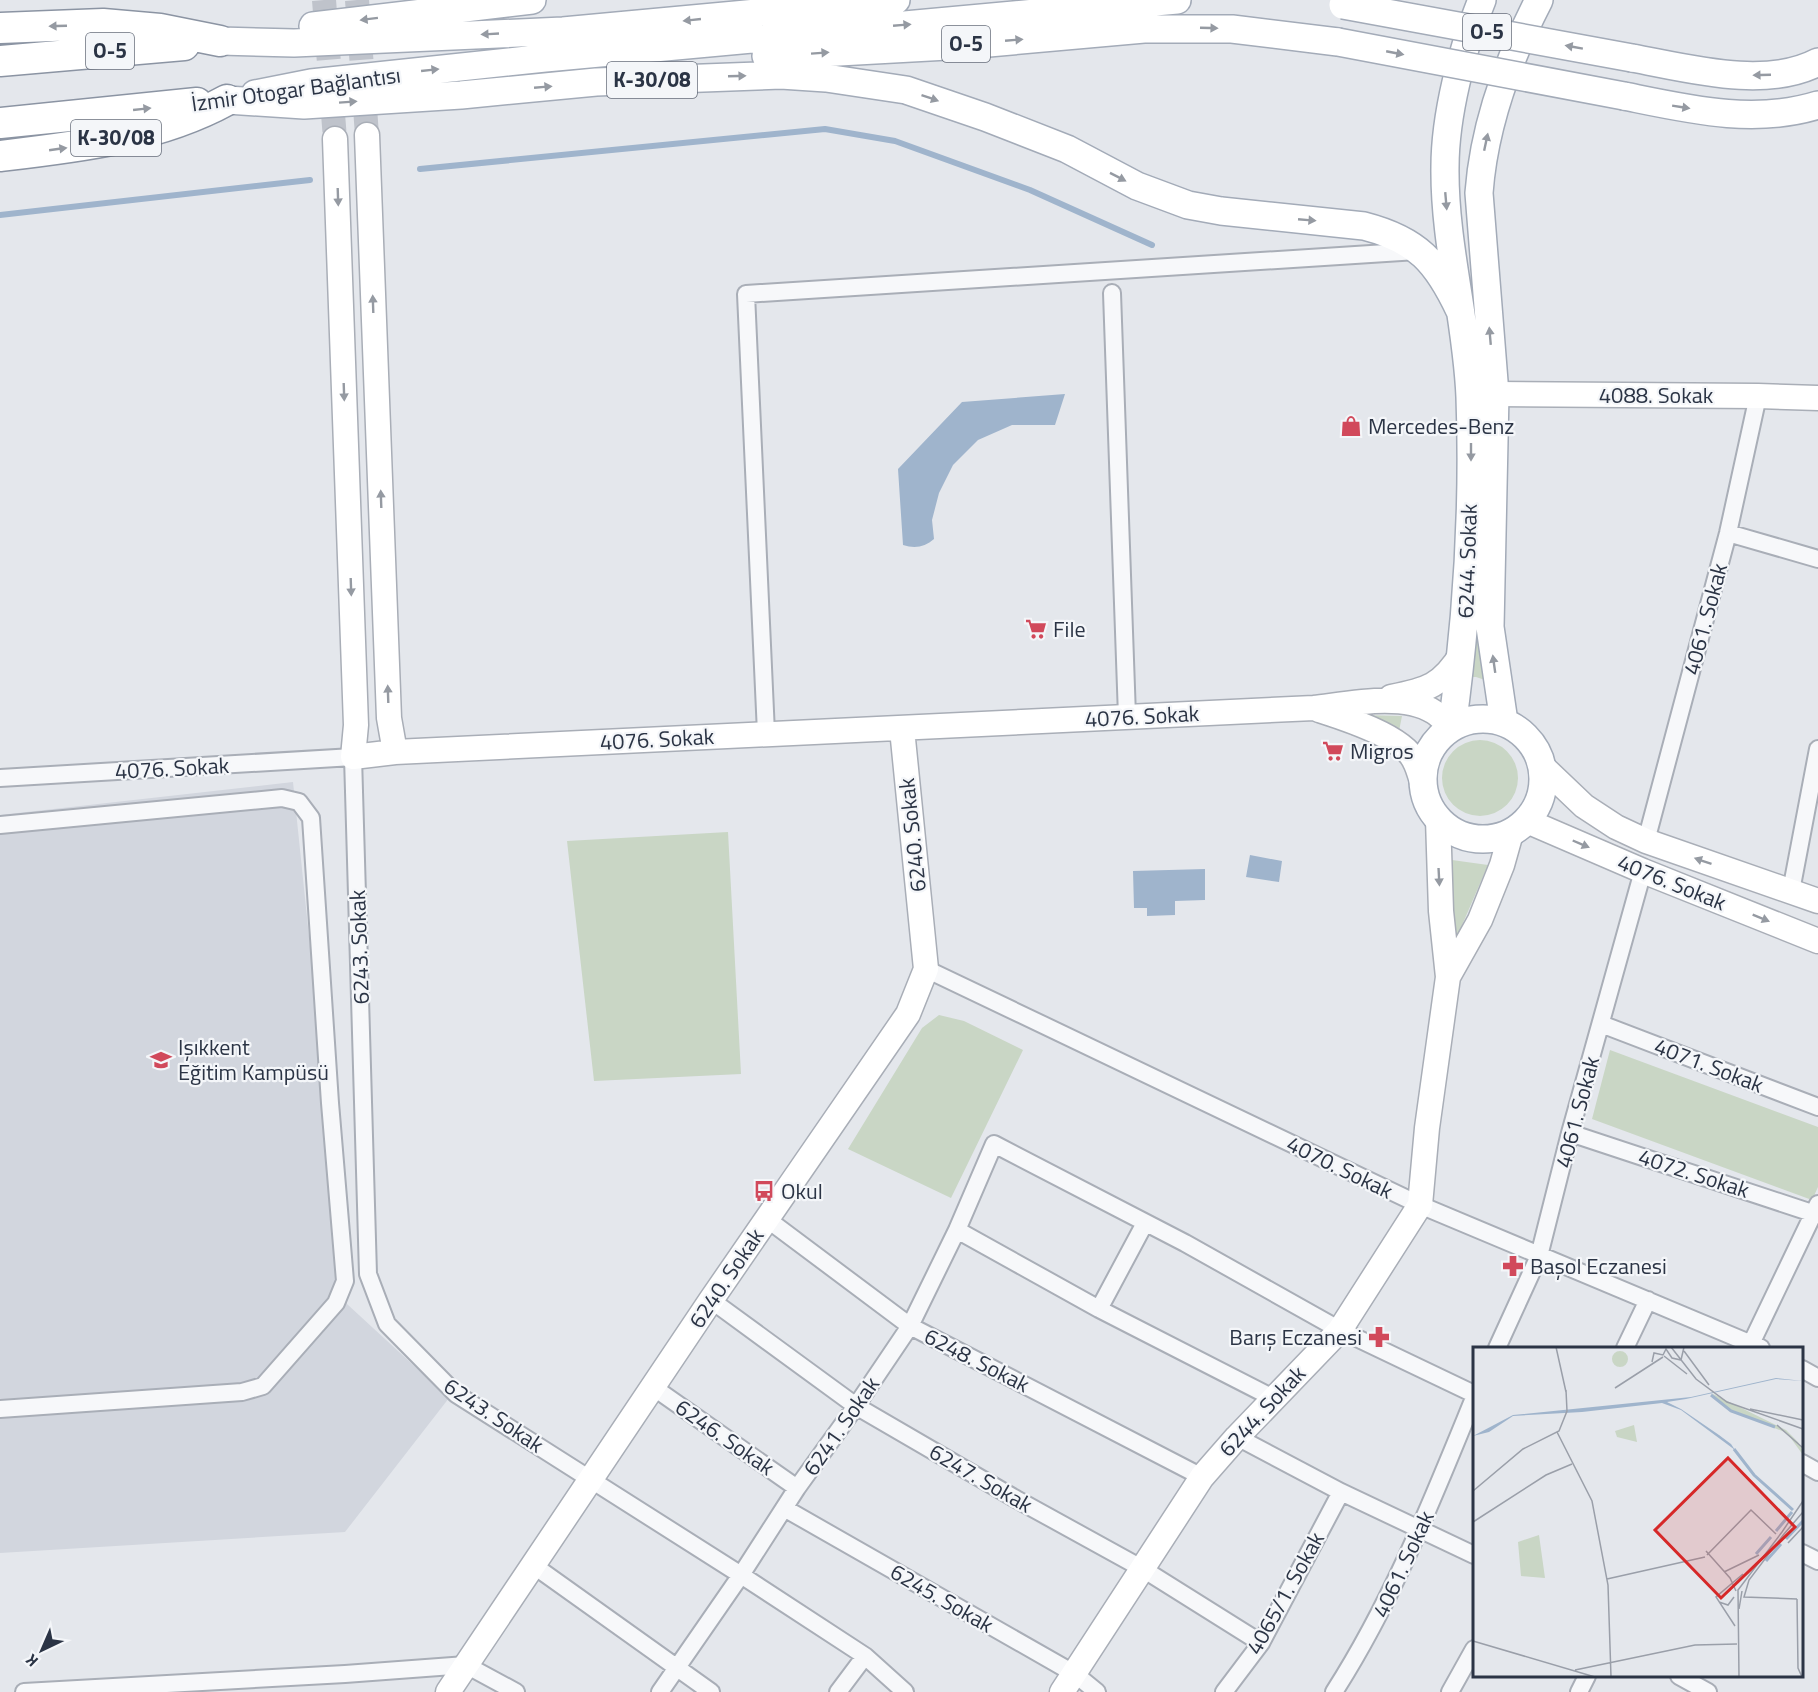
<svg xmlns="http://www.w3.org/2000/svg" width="1818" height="1692" font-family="'Titillium Web',sans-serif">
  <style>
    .built { fill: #d2d6de }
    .green { fill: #c9d6c5 }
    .water { fill: #9fb4cc }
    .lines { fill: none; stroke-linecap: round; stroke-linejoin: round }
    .stream { stroke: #9fb4cc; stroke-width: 6 }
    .secondary-tunnel { stroke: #bfc3cb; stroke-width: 24; stroke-dasharray: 24 12; stroke-linecap: butt }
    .street-casing { stroke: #a9aeb7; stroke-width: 20 }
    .secondary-casing { stroke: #a9aeb7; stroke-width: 27 }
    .primary-casing { stroke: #a3abb8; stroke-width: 30 }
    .highway-casing { stroke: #8b94a3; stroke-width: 33 }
    .street { stroke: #f7f8fa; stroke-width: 16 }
    .secondary { stroke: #fff; stroke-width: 24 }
    .primary { stroke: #fff; stroke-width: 27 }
    .highway { stroke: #fff; stroke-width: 30 }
    .primary-bridge-casing { stroke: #a3abb8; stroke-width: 30; stroke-linecap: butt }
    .primary-bridge { stroke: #fff; stroke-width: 27 }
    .oneway { fill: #959aa2 }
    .labels { text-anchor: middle; stroke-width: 4.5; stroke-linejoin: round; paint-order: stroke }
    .shield { fill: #f4f6f9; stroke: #676e7b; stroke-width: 1.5 }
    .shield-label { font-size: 21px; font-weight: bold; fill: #2b3445 }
    .street-label { font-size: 22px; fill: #2b3445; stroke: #f4f6f9 }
    .poi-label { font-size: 22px; fill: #2b3445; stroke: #f4f6f9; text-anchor: start }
    .inset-river { fill: none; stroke: #9fb4cc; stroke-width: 3 }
    .inset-road { fill: none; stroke: #9a9fa9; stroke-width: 1.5 }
    .view { fill: #d62828; fill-opacity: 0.15; stroke: #d62828; stroke-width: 3 }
    .inset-edge { fill: none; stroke: #2b3445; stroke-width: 3 }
  </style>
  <rect width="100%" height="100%" fill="#e4e7ec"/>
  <path class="built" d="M 293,782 L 347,1304 L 449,1398 L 345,1532 L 0,1553 L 0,815 Z"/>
  <path class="green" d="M 1472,631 L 1484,632 L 1488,681 L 1476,677 L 1467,677 Z
    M 1361,715 L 1402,716 L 1399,731 Z
    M1442 778a38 38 0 1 1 76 0a38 38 0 1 1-76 0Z
    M 728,832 L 741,1074 L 594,1081 L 567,841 Z
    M 1452,860 L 1488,865 L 1453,946 Z
    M 939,1015 L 964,1021 L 1023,1050 L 951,1198 L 848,1149 L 922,1028 Z
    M 1610,1050 L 1818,1127 L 1818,1187 L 1812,1200 L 1592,1119 Z"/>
  <path class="water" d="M 1065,394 L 1055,425 L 1012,425 L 978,440 L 953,465 L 939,493 L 932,520 L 934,539 C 925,547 915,549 903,545 L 898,469 L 962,402 Z
    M 1250,855 L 1282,861 L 1279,882 L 1246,877 Z
    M 1205,869 L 1205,900 L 1175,901 L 1175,915 L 1147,916 L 1147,908 L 1134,908 L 1133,871 Z"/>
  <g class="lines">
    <path class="stream" d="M 420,169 L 825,129 L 895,141 L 1030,190 L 1152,245
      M 0,215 L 310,180"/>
    <path class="secondary-tunnel" d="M 324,0 L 335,139
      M 357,0 L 367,135"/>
    <defs>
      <path id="street" d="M 1112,293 L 1127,716
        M 1728,533 L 1818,559
        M 766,733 L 746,294 L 1417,251
        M 0,778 L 353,757 L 368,1274 L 387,1324 L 456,1394 L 741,1575 L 865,1656 L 905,1692
        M 0,825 L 282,798 L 299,802 L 311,818 L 330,1103 L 345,1281 L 336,1303 L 263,1386 L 242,1392 L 0,1409
        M 1646,841 L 1728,533 L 1758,396
        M 1791,891 L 1818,749
        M 926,969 L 1420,1205 L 1761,1348
        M 1601,1024 L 1818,1107
        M 1570,1133 L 1818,1215
        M 767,1219 L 910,1326 L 1202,1477
        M 957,1230 L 1099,1309 L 1273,1398
        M 711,1300 L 856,1406 L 1016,1499 L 1143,1569 L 1261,1643
        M 1099,1309 L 1145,1223
        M 1497,1348 L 1539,1256 L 1570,1133 L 1643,871
        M 1625,1348 L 1648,1300
        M 1749,1348 L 1818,1204
        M 1802,1369 L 1818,1378
        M 653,1387 L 797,1488
        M 1237,1437 L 1341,1492 L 1474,1555
        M 1802,1463 L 1818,1472
        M 784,1508 L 1075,1674 L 1097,1692
        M 1802,1553 L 1818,1561
        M 533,1565 L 711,1692
        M 1679,1676 L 1708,1692
        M 24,1692 L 345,1674 L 466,1665 L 516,1692
        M 660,1692 L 741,1575 L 797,1488 L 856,1406 L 910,1326 L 957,1230 L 994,1144 L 1185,1243 L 1340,1330 L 1474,1394
        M 838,1692 L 865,1656
        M 1224,1692 L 1261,1643 L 1341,1492
        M 1334,1692 C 1393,1600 1433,1498 1474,1398
        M 1450,1692 L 1474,1649
        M 1579,1692 L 1587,1676"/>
      <path id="secondary" d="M 367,135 L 389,718 L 395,752
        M 335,139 L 356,725 L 353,757 L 395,752 L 1314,708 C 1348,704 1403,692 1434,712 C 1440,716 1446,722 1452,727
        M 1495,394 L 1758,396 L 1818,398
        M 1391,697 C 1427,690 1442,686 1462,653
        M 1319,710 C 1344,718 1402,736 1414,760 C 1418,767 1420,775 1422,782
        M 1542,766 L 1584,806 L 1616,827 L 1646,841 L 1818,901
        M 1527,821 L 1643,871 L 1818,941
        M 1448,977 L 1480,920 L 1502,865 L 1511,833
        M 448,1692 L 711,1300 L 908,1014 L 926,969 L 902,729
        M 1062,1692 L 1202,1477 L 1237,1437 L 1340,1330 L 1420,1205 L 1427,1128 L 1448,977 L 1441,911 L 1438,819"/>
      <path id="primary" d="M 313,26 L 532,0
        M 220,41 L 294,43 L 563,31 L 896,0
        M 766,56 L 966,45 L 1144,29 L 1232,29 L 1338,42
        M 1632,58 C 1687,68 1765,90 1818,62
        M 255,94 L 311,83 L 545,58 L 1177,0
        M 1624,96 C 1688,109 1754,125 1818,105
        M 227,100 L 304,105 L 461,95 L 596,82 L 781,75 L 826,78 L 906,90 L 985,117 L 1067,149 L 1137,186 L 1188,205 L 1221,211 L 1364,226 C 1418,240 1437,262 1460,311
        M1423 779a60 60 0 1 1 120 0a60 60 0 1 1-120 0Z
        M 1504,722 L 1490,627 L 1495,394 L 1479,193 C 1484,125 1508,60 1539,0
        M 1452,727 C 1467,618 1474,507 1470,397 C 1467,320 1444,244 1445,167 C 1445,116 1462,48 1482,0"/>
      <path id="highway" d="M 0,28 L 103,24 L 160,29 L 220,41
        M 0,61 L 184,45
        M 0,123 L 197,103
        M 0,156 C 77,147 158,138 227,100"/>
    </defs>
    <use href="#street" class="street-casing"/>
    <use href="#secondary" class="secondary-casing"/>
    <use href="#primary" class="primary-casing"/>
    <use href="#highway" class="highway-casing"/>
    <use href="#street" class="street"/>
    <use href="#secondary" class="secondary"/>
    <use href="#primary" class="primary"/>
    <use href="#highway" class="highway"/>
    <defs>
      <path id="primary-bridge" d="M 1343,5 L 1632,58
        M 1338,42 L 1624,96"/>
    </defs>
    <use href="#primary-bridge" class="primary-bridge-casing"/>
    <use href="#primary-bridge" class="primary-bridge"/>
  </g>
  <defs><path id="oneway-solid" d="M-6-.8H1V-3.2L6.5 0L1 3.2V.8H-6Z" transform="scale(1.5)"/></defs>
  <g class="oneway">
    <use href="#oneway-solid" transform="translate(369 19) rotate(173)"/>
    <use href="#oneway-solid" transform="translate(692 20) rotate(174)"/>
    <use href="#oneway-solid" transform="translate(902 25) rotate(-5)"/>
    <use href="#oneway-solid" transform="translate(58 26) rotate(178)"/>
    <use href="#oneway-solid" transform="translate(1209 28) rotate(2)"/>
    <use href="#oneway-solid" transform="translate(490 34) rotate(177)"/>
    <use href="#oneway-solid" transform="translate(1014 40) rotate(-5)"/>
    <use href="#oneway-solid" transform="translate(1574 47) rotate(-170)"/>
    <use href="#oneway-solid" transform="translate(820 53) rotate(-4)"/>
    <use href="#oneway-solid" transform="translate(1395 53) rotate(11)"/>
    <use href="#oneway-solid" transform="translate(430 70) rotate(-6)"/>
    <use href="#oneway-solid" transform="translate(1762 75) rotate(178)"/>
    <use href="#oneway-solid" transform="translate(737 76) rotate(-2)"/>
    <use href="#oneway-solid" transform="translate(543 87) rotate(-5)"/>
    <use href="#oneway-solid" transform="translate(930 98) rotate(19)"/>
    <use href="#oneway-solid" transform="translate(348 102) rotate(-4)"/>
    <use href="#oneway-solid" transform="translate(1681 107) rotate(9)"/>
    <use href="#oneway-solid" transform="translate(142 109) rotate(-6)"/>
    <use href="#oneway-solid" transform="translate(1486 142) rotate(-78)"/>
    <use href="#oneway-solid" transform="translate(58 149) rotate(-8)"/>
    <use href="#oneway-solid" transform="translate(1118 177) rotate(27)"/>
    <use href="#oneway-solid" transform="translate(338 197) rotate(88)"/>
    <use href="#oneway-solid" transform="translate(1446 201) rotate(85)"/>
    <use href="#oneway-solid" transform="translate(1307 220) rotate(5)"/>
    <use href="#oneway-solid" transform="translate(373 304) rotate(-92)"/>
    <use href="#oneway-solid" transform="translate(1490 336) rotate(-95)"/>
    <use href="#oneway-solid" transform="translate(344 392) rotate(88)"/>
    <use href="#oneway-solid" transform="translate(1471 452) rotate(90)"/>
    <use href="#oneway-solid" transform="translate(381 499) rotate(-92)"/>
    <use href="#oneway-solid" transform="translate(351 587) rotate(88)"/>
    <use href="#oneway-solid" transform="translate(1494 664) rotate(-98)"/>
    <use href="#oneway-solid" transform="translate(388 694) rotate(-92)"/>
    <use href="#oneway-solid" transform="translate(1581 844) rotate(23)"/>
    <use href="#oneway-solid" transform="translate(1703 861) rotate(-161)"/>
    <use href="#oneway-solid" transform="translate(1439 877) rotate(87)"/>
    <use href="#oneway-solid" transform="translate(1761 918) rotate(22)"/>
  </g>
  <defs>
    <symbol id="shop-bare" viewBox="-9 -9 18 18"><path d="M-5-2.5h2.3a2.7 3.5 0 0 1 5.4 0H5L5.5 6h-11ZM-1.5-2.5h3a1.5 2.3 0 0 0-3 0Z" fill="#d1495b" stroke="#f4f6f9" stroke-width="2.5" paint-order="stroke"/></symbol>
    <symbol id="supermarket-bare" viewBox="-9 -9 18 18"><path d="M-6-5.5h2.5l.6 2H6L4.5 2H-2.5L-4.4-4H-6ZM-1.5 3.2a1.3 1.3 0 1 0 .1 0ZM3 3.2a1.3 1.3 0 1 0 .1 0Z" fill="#d1495b" stroke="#f4f6f9" stroke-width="2.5" paint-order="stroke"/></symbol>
    <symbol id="school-bare" viewBox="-9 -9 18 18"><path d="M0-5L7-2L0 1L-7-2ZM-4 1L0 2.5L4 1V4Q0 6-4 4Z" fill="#d1495b" stroke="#f4f6f9" stroke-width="2.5" paint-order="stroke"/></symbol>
    <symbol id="bus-bare" viewBox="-9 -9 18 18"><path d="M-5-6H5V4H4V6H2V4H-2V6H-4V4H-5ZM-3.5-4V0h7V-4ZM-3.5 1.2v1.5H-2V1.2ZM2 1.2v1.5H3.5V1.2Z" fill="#d1495b" stroke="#f4f6f9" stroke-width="2.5" paint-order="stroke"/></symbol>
    <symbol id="pharmacy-bare" viewBox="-9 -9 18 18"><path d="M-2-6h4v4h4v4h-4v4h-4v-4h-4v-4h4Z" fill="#d1495b" stroke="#f4f6f9" stroke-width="2.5" paint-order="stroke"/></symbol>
  </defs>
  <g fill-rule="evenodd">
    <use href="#shop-bare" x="1336" y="411" width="30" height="30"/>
    <use href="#supermarket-bare" x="1021" y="614" width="30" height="30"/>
    <use href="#supermarket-bare" x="1318" y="736" width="30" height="30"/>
    <use href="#school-bare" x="146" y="1045" width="30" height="30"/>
    <use href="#bus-bare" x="749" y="1176" width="30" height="30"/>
    <use href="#pharmacy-bare" x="1498" y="1251" width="30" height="30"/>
    <use href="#pharmacy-bare" x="1364" y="1322" width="30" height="30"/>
  </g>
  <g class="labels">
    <g class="shield">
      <rect x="1463" y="14" width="48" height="36" rx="4.5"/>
      <rect x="942" y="26" width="48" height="36" rx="4.5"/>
      <rect x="86" y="33" width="48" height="36" rx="4.5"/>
      <rect x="607" y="62" width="90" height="36" rx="4.5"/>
      <rect x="71" y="120" width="90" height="36" rx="4.5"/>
    </g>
    <g class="shield-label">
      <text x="1487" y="39">O-5</text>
      <text x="966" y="51">O-5</text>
      <text x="110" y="58">O-5</text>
      <text x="652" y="87">K-30/08</text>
      <text x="116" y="145">K-30/08</text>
    </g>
    <g class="street-label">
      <text transform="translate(296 89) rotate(-8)" y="8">İzmir Otogar Bağlantısı</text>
      <text x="1656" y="403">4088. Sokak</text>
      <text transform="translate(1467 561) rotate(-88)" y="8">6244. Sokak</text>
      <text transform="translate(1705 619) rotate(-75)" y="8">4061. Sokak</text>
      <text transform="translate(1142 716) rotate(-3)" y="8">4076. Sokak</text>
      <text transform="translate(657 739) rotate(-3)" y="8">4076. Sokak</text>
      <text transform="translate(172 768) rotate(-3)" y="8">4076. Sokak</text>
      <text transform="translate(912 835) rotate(-96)" y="8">6240. Sokak</text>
      <text transform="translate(1672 882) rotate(22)" y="8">4076. Sokak</text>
      <text transform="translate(359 947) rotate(-92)" y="8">6243. Sokak</text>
      <text transform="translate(1709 1065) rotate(21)" y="8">4071. Sokak</text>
      <text transform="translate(1577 1112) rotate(-75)" y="8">4061. Sokak</text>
      <text transform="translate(1340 1167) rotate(26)" y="8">4070. Sokak</text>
      <text transform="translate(1694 1173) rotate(18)" y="8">4072. Sokak</text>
      <text transform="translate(726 1278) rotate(-56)" y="8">6240. Sokak</text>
      <text transform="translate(977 1360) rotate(27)" y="8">6248. Sokak</text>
      <text transform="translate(1262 1411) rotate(-47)" y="8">6244. Sokak</text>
      <text transform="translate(494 1415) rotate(34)" y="8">6243. Sokak</text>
      <text transform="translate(841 1426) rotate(-55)" y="8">6241. Sokak</text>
      <text transform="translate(725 1437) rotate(35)" y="8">6246. Sokak</text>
      <text transform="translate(981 1478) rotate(30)" y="8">6247. Sokak</text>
      <text transform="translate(1403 1564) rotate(-65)" y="8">4061. Sokak</text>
      <text transform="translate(1285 1593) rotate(-61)" y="8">4065/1. Sokak</text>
      <text transform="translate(942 1598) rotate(30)" y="8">6245. Sokak</text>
    </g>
    <g class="poi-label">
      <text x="1368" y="434">Mercedes-Benz</text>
      <text x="1053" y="637">File</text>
      <text x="1350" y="759">Migros</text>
      <text x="178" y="1055">Işıkkent<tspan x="178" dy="25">Eğitim Kampüsü</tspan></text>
      <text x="781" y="1199">Okul</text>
      <text x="1530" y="1274">Başol Eczanesi</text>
      <text x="1362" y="1345" text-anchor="end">Barış Eczanesi</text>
    </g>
  </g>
  <g transform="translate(1473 1347)">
    <rect width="330" height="330" fill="#e4e7ec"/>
    <path d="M139 12a8 8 0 1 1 16 0a8 8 0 1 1-16 0ZM 238,46 L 313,83 L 325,95 L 330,104 L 330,108 L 314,86 L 257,63 ZM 161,78 L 164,95 L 144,90 L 142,84 ZM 66,188 L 72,231 L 48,229 L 45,195 Z" fill="#c9d6c5"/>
    <path d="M 303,31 L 330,34 L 303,32 L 213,52 L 194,55 L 208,62 L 246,88 L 258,97 L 262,103 L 208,63 L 189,56 L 109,65 L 40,69 L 16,85 L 0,89 L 40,68 L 218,50 Z" fill="#9fb4cc"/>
    <path class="inset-river" d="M 238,48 L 258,64 L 302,80M 261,102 L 281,128 L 320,163M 303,184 L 319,165M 313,192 L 330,174M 283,207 L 298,190M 293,214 L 308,197"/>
    <path class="inset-road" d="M 83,0 L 93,45M 198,0 L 223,32 L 254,55 L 330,82M 211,4 L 236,38M 191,9 L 214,27M 179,15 L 181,6 L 190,8 L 193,2 L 199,11 L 208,13 L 211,0M 142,41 L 190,10M 277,62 L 330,73M 304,78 L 330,101M 84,85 L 119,154 L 135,238 L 138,330M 0,144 L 50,102 L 86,84 L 94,64 L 93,43M 0,175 L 73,128 L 99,117M 309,185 L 330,154M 311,187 L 276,233 L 271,250 L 324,252M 311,187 L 330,165M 315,196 L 330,180M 233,204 L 257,231 L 263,244M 234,208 L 278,163 L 303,187M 251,225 L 286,208M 134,232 L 232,210M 324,252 L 325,321 L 329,330M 246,255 L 255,258 L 261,250M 266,262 L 269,244M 262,279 L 243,250 L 270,227M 0,294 L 122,330M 102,323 L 222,298 L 264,297M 266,330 L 265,243 L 309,185"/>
    <path class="view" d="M 255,111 L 322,180 L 248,251 L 182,183 Z"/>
    <rect width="330" height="330" class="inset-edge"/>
  </g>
  <g transform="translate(42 1650) rotate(224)" stroke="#f4f6f9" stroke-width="4.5" paint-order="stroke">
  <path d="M0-4.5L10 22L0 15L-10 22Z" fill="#2b3445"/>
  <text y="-9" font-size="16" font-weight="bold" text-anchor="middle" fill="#2b3445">K</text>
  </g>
</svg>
